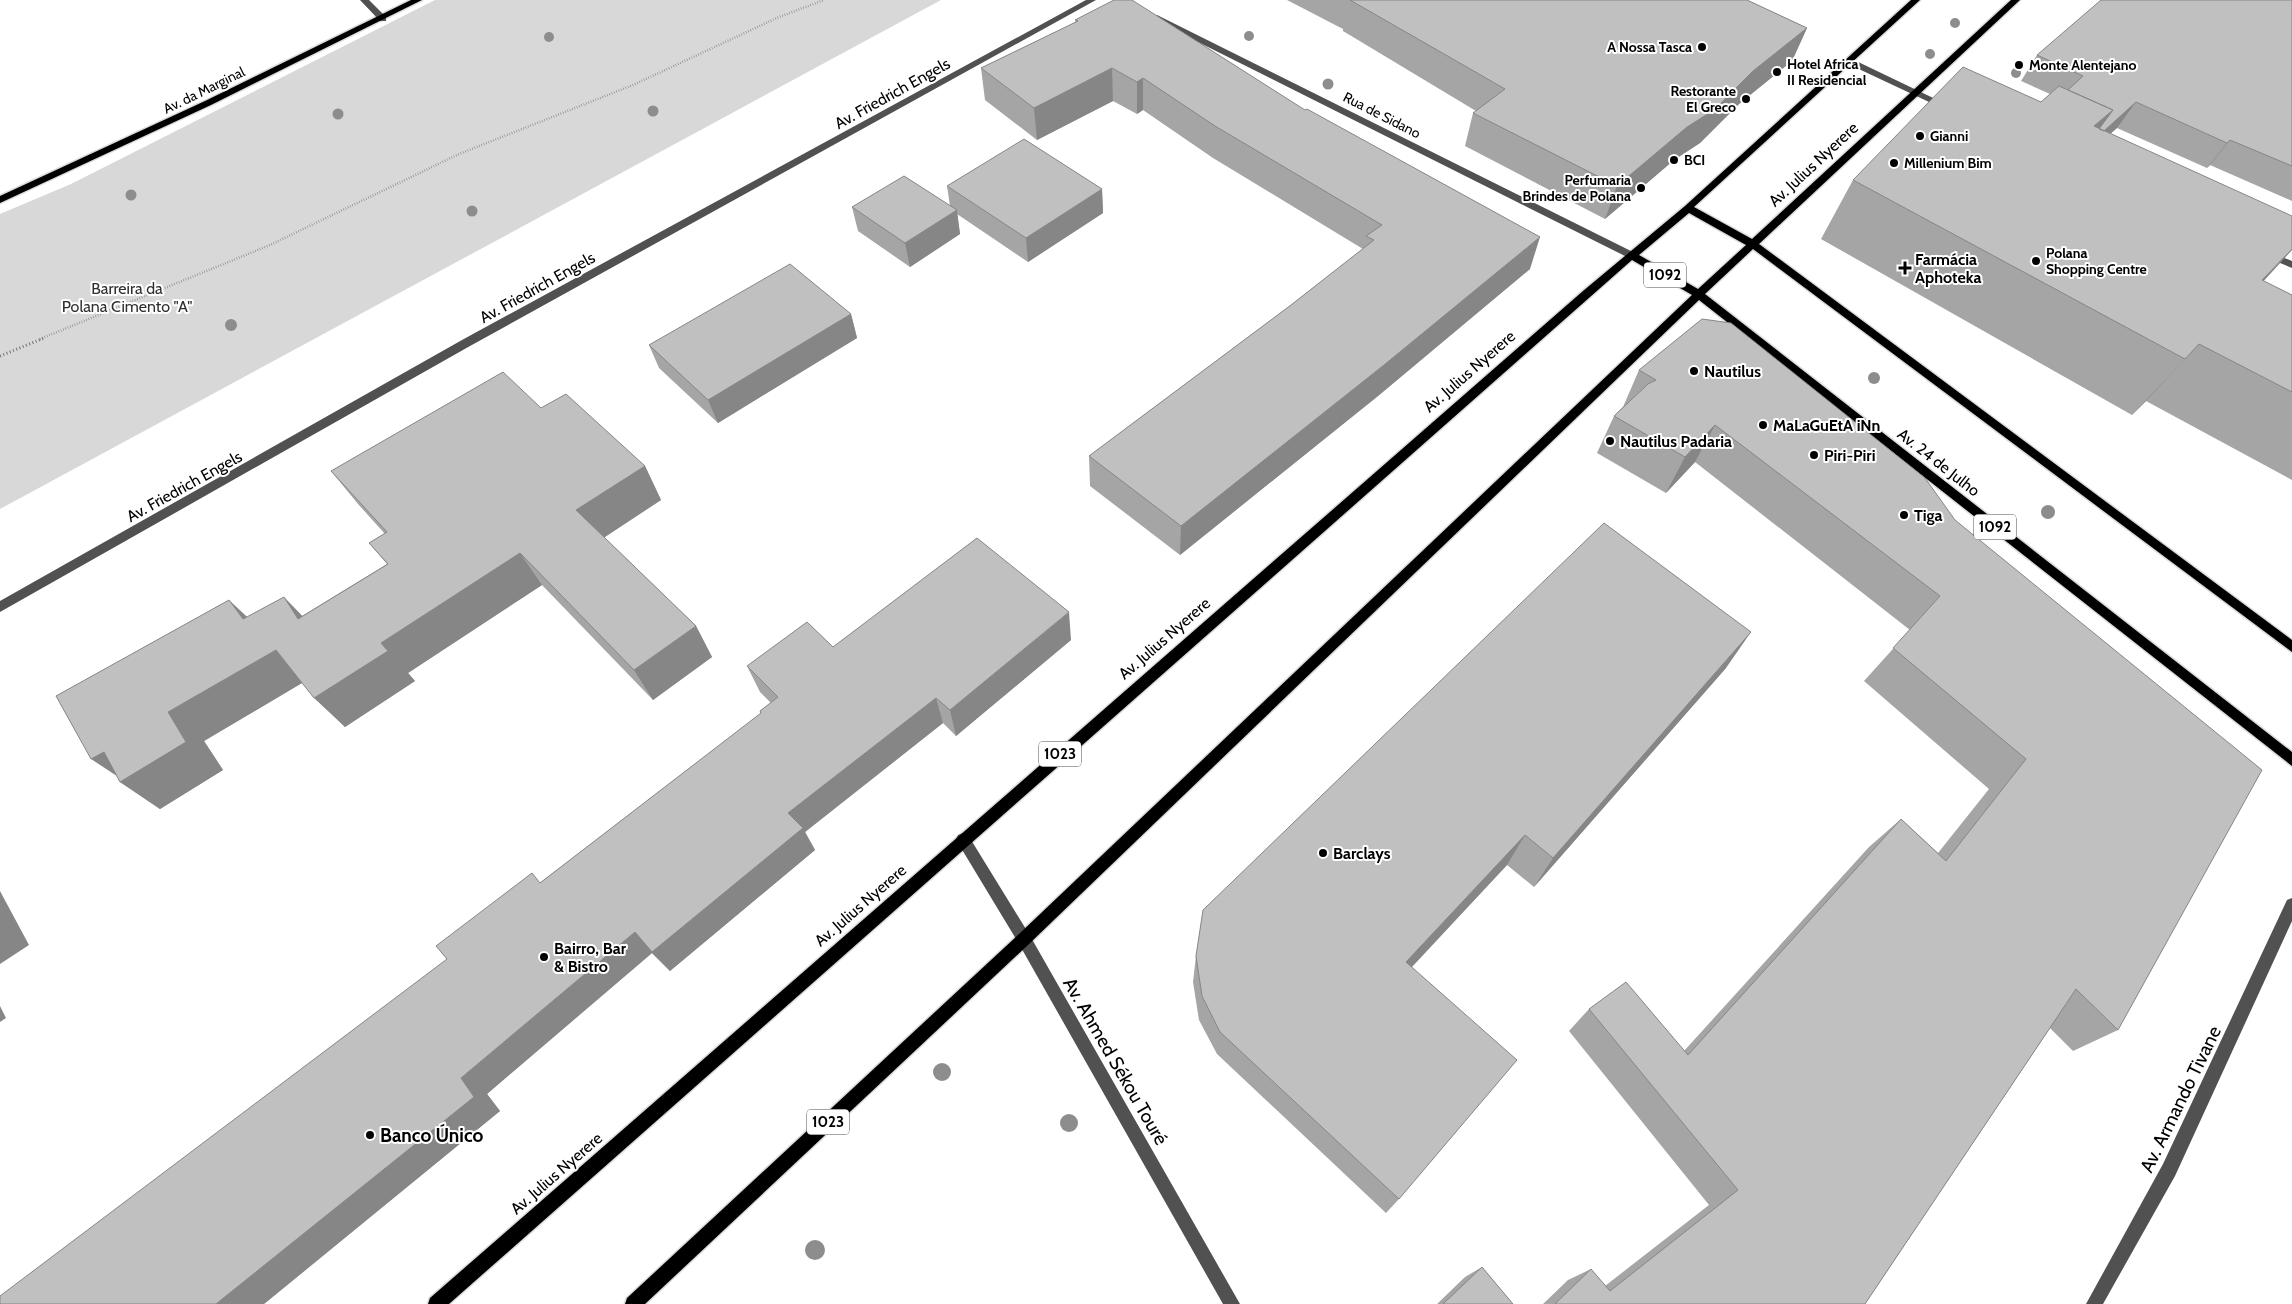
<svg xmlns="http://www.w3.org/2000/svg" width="2292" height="1304" font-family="Cabin,sans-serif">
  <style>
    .green { fill: #d8d8d8 }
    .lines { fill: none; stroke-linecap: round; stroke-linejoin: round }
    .major-casing { stroke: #dbdbdb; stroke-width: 3 }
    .path-far1 { stroke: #737373; stroke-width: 2.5; stroke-dasharray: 0.5 2; stroke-linecap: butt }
    .path { stroke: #737373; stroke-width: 3; stroke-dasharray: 1 2.5; stroke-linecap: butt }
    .minor { fill: #515151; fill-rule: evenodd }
    .major { fill: #000; fill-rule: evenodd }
    .tree { fill: #8d8d8d }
    .wall { fill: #a5a5a5 }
    .shaded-wall { fill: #868686 }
    .building { fill: #c0c0c0; stroke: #868686 }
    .poi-dot { fill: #000; stroke: #fff; stroke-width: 2 }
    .labels { text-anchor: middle; stroke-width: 4; stroke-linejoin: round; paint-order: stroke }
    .far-poi-label { font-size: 14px; font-weight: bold; fill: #000; stroke: #fff; text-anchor: start }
    .far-street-label { font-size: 14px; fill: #000; stroke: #fff }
    .shield { fill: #fff; stroke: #4c4c4c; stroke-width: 1 }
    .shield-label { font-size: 15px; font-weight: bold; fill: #000 }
    .street-label { font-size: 16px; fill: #000; stroke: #fff }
    .poi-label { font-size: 16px; font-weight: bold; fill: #000; stroke: #fff; text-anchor: start }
    .park-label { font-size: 16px; fill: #2f2f2f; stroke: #fff }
    .near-street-label { font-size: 19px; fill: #000; stroke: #fff }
    .near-poi-label { font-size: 19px; font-weight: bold; fill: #000; stroke: #fff; text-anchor: start }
  </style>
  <rect width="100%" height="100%" fill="#fff"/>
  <path class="green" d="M 435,0 L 941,0 L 0,509 L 0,214 L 71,184 Z"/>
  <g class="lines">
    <defs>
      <path id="major" d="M 411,0 L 422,0 L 211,105 L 0,203 L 0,196 L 205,101 Z
        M 1911,0 L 1920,0 L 1694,207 L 1752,239 L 2011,0 L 2020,0 L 1759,244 L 2292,640 L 2292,652 L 1753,249 L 1705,294 L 2292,752 L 2292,766 L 1699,300 L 1029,944 L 645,1304 L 625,1304 L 627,1298 L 1019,934 L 1692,295 L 1632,260 L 449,1304 L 428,1304 L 430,1298 L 1583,291 L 1685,206 ZM 1689,213 L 1746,245 L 1698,289 L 1639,255 Z"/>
    </defs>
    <use href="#major" class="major-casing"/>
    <path class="path-far1" d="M 40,339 L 270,245 L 459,154 L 633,85 L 779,17 L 824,0"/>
    <path class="path" d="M 0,356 L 44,338"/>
    <path class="minor" d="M 360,0 L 369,0 L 386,17 L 386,21 L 380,21 Z
      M 1086,0 L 1096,0 L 470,346 L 0,612 L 0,601 L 462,340 Z
      M 1157,15 L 1635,253 L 1636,255 L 1631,258 L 1627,257 L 1154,20 L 1153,18 Z
      M 1846,59 L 1852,59 L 1952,107 L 1944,109 L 1846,63 Z
      M 2267,251 L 2292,261 L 2292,268 L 2263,256 L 2262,254 Z
      M 963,833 L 968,835 L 1029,934 L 1240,1304 L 1223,1304 L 1019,944 L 958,843 L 956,839 L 958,835 Z
      M 2292,898 L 2292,921 L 2175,1176 L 2103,1304 L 2086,1304 L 2163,1164 L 2287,900 Z"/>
    <use href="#major" class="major"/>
  </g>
  <g class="tree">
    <circle cx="1955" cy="23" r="5"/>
    <circle cx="1249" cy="36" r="5"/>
    <circle cx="549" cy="37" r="5"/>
    <circle cx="1930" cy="54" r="5"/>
    <circle cx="2016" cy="73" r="5"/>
    <circle cx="1328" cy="84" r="5.5"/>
    <circle cx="653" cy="111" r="5.5"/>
    <circle cx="338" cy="114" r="5.5"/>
    <circle cx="131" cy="195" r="5.5"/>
    <circle cx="472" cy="211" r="5.5"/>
    <circle cx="231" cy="325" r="6"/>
    <circle cx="1874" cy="378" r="6"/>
    <circle cx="2048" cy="512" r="7"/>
    <circle cx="942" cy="1072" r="9"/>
    <circle cx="1069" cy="1123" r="9"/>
    <circle cx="815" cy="1250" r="10"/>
  </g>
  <path class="wall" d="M 1287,0 L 1747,0 L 1807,28 L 1792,61 L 1739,104 L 1700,143 L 1674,160 L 1605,219 L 1465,146 L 1473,113 L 1476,111 L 1343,31 L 1343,29 Z
    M 2292,0 L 2292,201 L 2210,165 L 2207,168 L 2117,128 L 2110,134 L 2263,281 L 2292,295 L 2292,480 L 2146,401 L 2132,415 L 1821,239 L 1853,180 L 2041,102 L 2050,94 L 2021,81 L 2037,55 Z
    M 1075,20 L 1530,269 L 1378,396 L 1180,555 L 1090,486 L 1089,456 L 1291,305 L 1363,249 L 1213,158 L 1143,110 L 1137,114 L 1113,101 L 1037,140 L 985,100 L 981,68 L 1076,22 Z
    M 947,186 L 1102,189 L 1103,213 L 1028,262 L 957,214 L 960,234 L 910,267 L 858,231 L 852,207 L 950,206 Z
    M 851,314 L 857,338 L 718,423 L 659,368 L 649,345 Z
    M 1639,370 L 1955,520 L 2118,1030 L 2073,1051 L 2050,1028 L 1865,1304 L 1543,1304 L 1568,1280 L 1591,1269 L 1605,1286 L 1709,1205 L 1569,1031 L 1589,1009 L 1684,1051 L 1869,847 L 1901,819 L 1938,853 L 1989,789 L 1864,681 L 1910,630 L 1695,462 L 1666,493 L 1597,453 L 1614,416 L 1623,407 Z
    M 541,408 L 645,466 L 661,500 L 604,537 L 696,626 L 712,657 L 653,700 L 542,585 L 408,673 L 415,681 L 345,727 L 302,683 L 204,741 L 223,770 L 160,809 L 120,782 L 247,617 L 302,616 L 387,564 L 369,543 L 385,534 L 358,504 L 331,471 Z
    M 1071,640 L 956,736 L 943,723 L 805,832 L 815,850 L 670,971 L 652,953 L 487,1094 L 500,1111 L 264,1304 L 447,959 L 541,882 L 761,714 L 760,711 L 771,703 L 760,692 L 747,666 L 833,647 Z
    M 1726,668 L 1534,887 L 1507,865 L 1412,967 L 1399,1199 L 1386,1213 L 1217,1054 L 1199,1020 L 1193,982 L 1196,956 Z
    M 1482,1267 L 1513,1304 L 1437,1304 L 1465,1277 Z"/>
  <path class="shaded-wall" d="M 1807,28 L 1792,61 L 1739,104 L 1700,143 L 1674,160 L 1605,219 L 1617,186 L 1753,71 Z
    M 1112,68 L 1113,101 L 1037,140 L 1034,108 Z
    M 1143,78 L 1143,110 L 1137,114 L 1137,82 Z
    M 2136,102 L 2117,128 L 2079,161 L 2097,136 Z
    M 2113,110 L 2071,169 L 2094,126 Z
    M 2230,140 L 2210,165 L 2207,168 L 2227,143 Z
    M 1102,189 L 1103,213 L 1028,262 L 1026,238 Z
    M 957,210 L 960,234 L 910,267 L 905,243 Z
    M 1540,237 L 1530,269 L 1378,396 L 1180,555 L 1181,526 Z
    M 2292,249 L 2292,250 L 2260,285 L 2262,280 Z
    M 851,314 L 857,338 L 718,423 L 708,400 Z
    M 2199,344 L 2146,401 L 2132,415 L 2185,359 Z
    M 1715,425 L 1695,462 L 1666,493 L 1685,457 Z
    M 645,466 L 661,500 L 596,543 L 576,510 Z
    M 520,553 L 542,585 L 408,673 L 415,681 L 345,727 L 314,698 L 381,643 Z
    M 284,597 L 314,628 L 298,619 Z
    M 229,600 L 262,631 L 243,619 Z
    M 1069,612 L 1071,640 L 956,736 L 950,710 Z
    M 696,626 L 712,657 L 653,700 L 634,670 Z
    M 1751,632 L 1726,668 L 1534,887 L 1553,858 Z
    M 276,650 L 307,680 L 204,741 L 223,770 L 160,809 L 120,782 L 123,780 L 91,759 L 168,712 Z
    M 936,698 L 943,723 L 805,832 L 815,850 L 670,971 L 652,953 L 487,1094 L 500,1111 L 264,1304 L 216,1304 L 461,1078 L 635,932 Z
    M 1525,835 L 1507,865 L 1393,987 L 1406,962 Z
    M 0,891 L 29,945 L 0,964 Z
    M 0,1006 L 6,1018 L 0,1022 Z"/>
  <path class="building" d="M 1114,0 L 1132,0 L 1305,110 L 1307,109 L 1540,237 L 1384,365 L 1181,526 L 1089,456 L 1291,305 L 1374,240 L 1366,236 L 1382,225 L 1215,126 L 1143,78 L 1137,82 L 1112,68 L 1034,108 L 981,68 L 1078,21 L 1075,20 Z
    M 1350,0 L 1747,0 L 1807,28 L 1753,71 L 1714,110 L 1687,127 L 1617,186 L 1473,113 L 1505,89 Z
    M 2101,0 L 2292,0 L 2292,166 L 2230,140 L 2227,143 L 2136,102 L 2104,131 L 2099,129 L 2113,110 L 2068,90 L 2083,76 L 2037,55 Z
    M 1963,67 L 2041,102 L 2059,86 L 2113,110 L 2094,126 L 2292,216 L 2292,249 L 2262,280 L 2292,295 L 2292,392 L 2199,344 L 2185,359 L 1853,180 Z
    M 1024,139 L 1102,189 L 1026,238 L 947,186 Z
    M 904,176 L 957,210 L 905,243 L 852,207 Z
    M 790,264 L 851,314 L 708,400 L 649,345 Z
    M 1702,319 L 1731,323 L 1925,478 L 1955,520 L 2262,770 L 2118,1030 L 2076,989 L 1865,1304 L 1555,1304 L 1591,1269 L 1610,1291 L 1738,1190 L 1589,1009 L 1626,982 L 1688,1055 L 1901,819 L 1946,861 L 2026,759 L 1893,648 L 1940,596 L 1715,425 L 1685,457 L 1614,416 L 1648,384 L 1656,380 L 1639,370 Z
    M 503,372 L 541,408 L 566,394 L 645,466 L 576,510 L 696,626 L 634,670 L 520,553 L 381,643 L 388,651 L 314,698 L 276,650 L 168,712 L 186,742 L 120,782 L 104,752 L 91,759 L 56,696 L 229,600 L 243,619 L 284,597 L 298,619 L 388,564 L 369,543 L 387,532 L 331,471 Z
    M 1604,523 L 1751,632 L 1553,858 L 1525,835 L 1406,962 L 1517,1060 L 1399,1199 L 1220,1032 L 1202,996 L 1196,956 L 1203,910 Z
    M 977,538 L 1069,612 L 950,710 L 936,698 L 788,813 L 803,828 L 652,952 L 635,932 L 461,1078 L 474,1097 L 216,1304 L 0,1304 L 0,1296 L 447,959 L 436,946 L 532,873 L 540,883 L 761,713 L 760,711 L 778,697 L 747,666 L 807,622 L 833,647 Z
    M 1482,1267 L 1513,1304 L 1443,1304 Z"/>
  <g class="poi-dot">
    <circle cx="1702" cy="47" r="5"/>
    <circle cx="2019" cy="65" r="5"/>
    <circle cx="1777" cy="72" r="5"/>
    <circle cx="1746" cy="99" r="5"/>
    <circle cx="1920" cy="136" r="5"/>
    <circle cx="1674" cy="160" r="5"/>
    <circle cx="1894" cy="163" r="5"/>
    <circle cx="1641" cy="188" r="5"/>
    <circle cx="2036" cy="261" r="5"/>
    <path d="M1902.5 260.5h5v5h5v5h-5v5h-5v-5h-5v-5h5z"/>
    <circle cx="1694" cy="371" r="5"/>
    <circle cx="1763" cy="425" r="5"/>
    <circle cx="1610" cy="441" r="5"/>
    <circle cx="1814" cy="455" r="5"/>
    <circle cx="1904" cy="515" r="5"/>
    <circle cx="1323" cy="853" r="5"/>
    <circle cx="544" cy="957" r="5"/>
    <circle cx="370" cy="1135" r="5"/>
  </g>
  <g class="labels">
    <g class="far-poi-label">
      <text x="1692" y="52" text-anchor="end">A Nossa Tasca</text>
      <text x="1787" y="69">Hotel Africa<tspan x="1787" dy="16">II Residencial</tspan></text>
      <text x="2029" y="70">Monte Alentejano</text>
      <text x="1736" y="96" text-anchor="end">Restorante<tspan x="1736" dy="16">El Greco</tspan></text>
      <text x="1930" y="141">Gianni</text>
      <text x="1684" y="165">BCI</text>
      <text x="1904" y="168">Millenium Bim</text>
      <text x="1631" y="185" text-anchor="end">Perfumaria<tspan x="1631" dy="16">Brindes de Polana</tspan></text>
      <text x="2046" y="258">Polana<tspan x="2046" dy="16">Shopping Centre</tspan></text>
    </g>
    <g class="far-street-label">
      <text transform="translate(204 90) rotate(-26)" y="5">Av. da Marginal</text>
      <text transform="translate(1382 115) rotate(27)" y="5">Rua de Sidano</text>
    </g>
    <g class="shield">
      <rect x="1644" y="262.5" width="42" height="25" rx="4"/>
      <rect x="1974" y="514.5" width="42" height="25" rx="4"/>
      <rect x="1039" y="741.5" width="42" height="25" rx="4"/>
      <rect x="807" y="1109.5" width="42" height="25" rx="4"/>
    </g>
    <g class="shield-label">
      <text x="1665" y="280">1092</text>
      <text x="1995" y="532">1092</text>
      <text x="1060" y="759">1023</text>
      <text x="828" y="1127">1023</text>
    </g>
    <g class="street-label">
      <text transform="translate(892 93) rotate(-29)" y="6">Av. Friedrich Engels</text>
      <text transform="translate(1813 164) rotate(-43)" y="6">Av. Julius Nyerere</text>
      <text transform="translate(537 287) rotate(-29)" y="6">Av. Friedrich Engels</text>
      <text transform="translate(1469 371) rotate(-41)" y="6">Av. Julius Nyerere</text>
      <text transform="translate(1939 462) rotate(38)" y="6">Av. 24 de Julho</text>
      <text transform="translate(184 486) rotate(-29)" y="6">Av. Friedrich Engels</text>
      <text transform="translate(1164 638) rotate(-41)" y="6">Av. Julius Nyerere</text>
      <text transform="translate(860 905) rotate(-41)" y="6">Av. Julius Nyerere</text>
      <text transform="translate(556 1173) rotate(-41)" y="6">Av. Julius Nyerere</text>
    </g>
    <g class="poi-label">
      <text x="1915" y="265">Farmácia<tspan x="1915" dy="18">Aphoteka</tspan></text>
      <text x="1704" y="377">Nautilus</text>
      <text x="1773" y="431">MaLaGuEtA iNn</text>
      <text x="1620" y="447">Nautilus Padaria</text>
      <text x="1824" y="461">Piri-Piri</text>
      <text x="1914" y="521">Tiga</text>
      <text x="1333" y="859">Barclays</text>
      <text x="554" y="954">Bairro, Bar<tspan x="554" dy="18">&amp; Bistro</tspan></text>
    </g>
    <g class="park-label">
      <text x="127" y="294">Barreira da<tspan x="127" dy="18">Polana Cimento "A"</tspan></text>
    </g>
    <g class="near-street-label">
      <text transform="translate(1116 1061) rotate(60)" y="7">Av. Ahmed Sékou Touré</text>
      <text transform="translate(2180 1099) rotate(-64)" y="7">Av. Armando Tivane</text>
    </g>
    <g class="near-poi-label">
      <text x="380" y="1142">Banco Único</text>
    </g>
  </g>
</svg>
